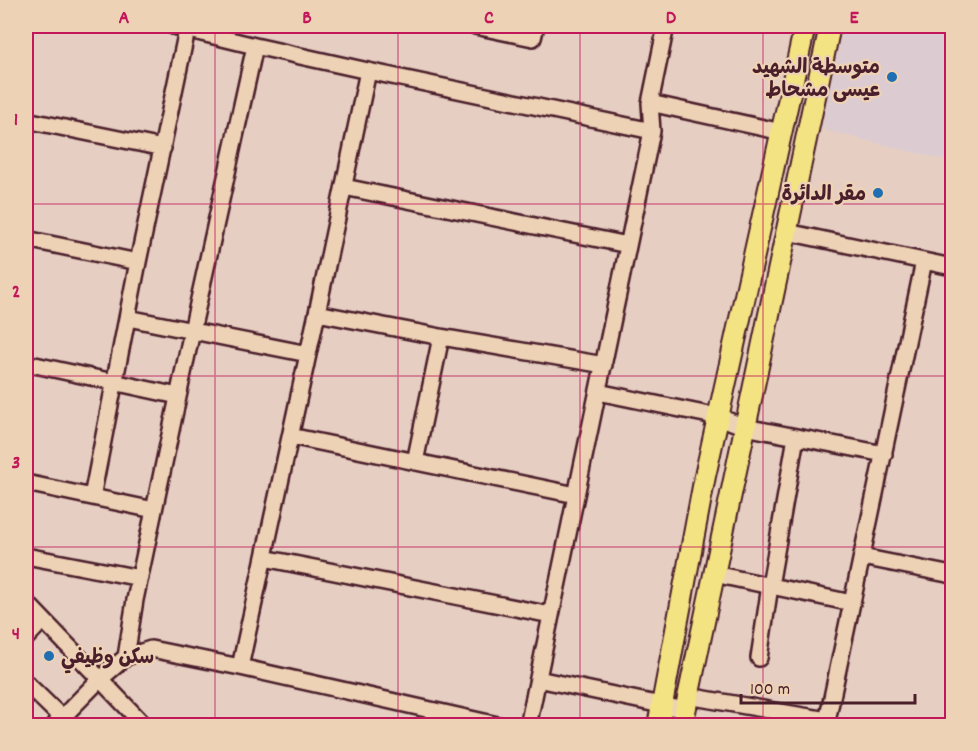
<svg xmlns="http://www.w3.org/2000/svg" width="978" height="751" font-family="Dekko,'Playpen Sans Arabic',sans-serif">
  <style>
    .built { fill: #dccbd1 }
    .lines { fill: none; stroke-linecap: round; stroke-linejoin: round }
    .minor-casing { stroke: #4a1f2b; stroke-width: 20 }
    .major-casing { stroke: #4a1f2b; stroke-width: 24 }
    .minor { stroke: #eed2b5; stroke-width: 15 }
    .major { stroke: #f4e382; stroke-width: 20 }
    .grid { fill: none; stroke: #c2185b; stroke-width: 1.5; stroke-opacity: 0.55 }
    .poi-dot { fill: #1f6fb2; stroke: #eed2b5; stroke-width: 2 }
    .labels { text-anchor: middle; stroke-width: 4.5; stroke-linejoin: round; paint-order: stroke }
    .poi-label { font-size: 20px; font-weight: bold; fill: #4a1f2b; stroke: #eed2b5; text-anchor: end }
    .neatline { fill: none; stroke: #c2185b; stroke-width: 2 }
    .grid-label { font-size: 20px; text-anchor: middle; font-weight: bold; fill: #c2185b }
  </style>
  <rect width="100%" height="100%" fill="#e6cfc2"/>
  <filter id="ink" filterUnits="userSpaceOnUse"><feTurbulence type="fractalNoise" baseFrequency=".0167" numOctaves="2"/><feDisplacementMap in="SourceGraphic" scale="12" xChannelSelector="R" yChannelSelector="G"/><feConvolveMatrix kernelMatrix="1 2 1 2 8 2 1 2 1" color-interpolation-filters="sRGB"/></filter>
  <g filter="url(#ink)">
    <path class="built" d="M 843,26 L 952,26 L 952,162 L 821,129 Z"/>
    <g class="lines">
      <defs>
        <path id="minor" d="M 173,26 L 255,46 L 368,71 L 652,131
          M 475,26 L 533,38 L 536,26
          M 650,103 L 782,132
          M 26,120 L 163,148
          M 344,187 L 628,245
          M 787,232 L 952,267
          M 26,239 L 138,262
          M 317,313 L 441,337 L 604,365
          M 128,318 L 308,354
          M 26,363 L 178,396
          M 598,392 L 719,417 L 745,427 L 884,454
          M 290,436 L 576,495
          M 415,462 L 441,337
          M 26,483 L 154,510
          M 92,497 L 138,262 L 187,30
          M 26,556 L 140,578
          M 862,557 L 952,575
          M 264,558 L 551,615
          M 714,574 L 852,603
          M 26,602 L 145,726
          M 26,638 L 43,620
          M 126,657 L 135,600 L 192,331 L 255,46
          M 759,658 L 770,586 L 796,437
          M 240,667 L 317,313 L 368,71
          M 538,679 L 685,710
          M 26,683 L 62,718
          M 688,696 L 827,720
          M 54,726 L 100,679 L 126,657 L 151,649 L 240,667 L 502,726
          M 528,726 L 652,131 L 650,103 L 666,26
          M 826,726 L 924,261"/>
        <path id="major" d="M 658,726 L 705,476 L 805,26
          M 682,726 L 830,26"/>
      </defs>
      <use href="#minor" class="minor-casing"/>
      <use href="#major" class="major-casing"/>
      <use href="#minor" class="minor"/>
      <use href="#major" class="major"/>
    </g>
  </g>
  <path class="grid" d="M 215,26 L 215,726M 398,26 L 398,726M 580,26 L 580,726M 763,26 L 763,726M 26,204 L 952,204M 26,376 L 952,376M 26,547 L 952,547"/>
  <g class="poi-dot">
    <circle cx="892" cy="77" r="6"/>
    <circle cx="878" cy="193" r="6"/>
    <circle cx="49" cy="656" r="6"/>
  </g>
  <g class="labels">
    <g class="poi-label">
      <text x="880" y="73">متوسطة الشهيد<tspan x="880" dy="23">عيسى مشحاط</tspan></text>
      <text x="866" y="200">مقر الدائرة</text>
      <text x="61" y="663" text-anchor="start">سكن وظيفي</text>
    </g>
  </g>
  <rect width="978" height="751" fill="none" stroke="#eed2b5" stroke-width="66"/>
  <path d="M741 694v9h174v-9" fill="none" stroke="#4a1f2b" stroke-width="3"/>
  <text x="750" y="694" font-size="18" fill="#4a1f2b" stroke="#eed2b5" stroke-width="4.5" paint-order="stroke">100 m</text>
  <rect x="33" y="33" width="912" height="685" class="neatline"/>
  <g class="grid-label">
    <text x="124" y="23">A</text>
    <text x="307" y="23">B</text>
    <text x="489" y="23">C</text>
    <text x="671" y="23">D</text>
    <text x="854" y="23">E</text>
    <text x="16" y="125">1</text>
    <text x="16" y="297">2</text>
    <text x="16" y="468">3</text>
    <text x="16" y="639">4</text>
  </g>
</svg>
